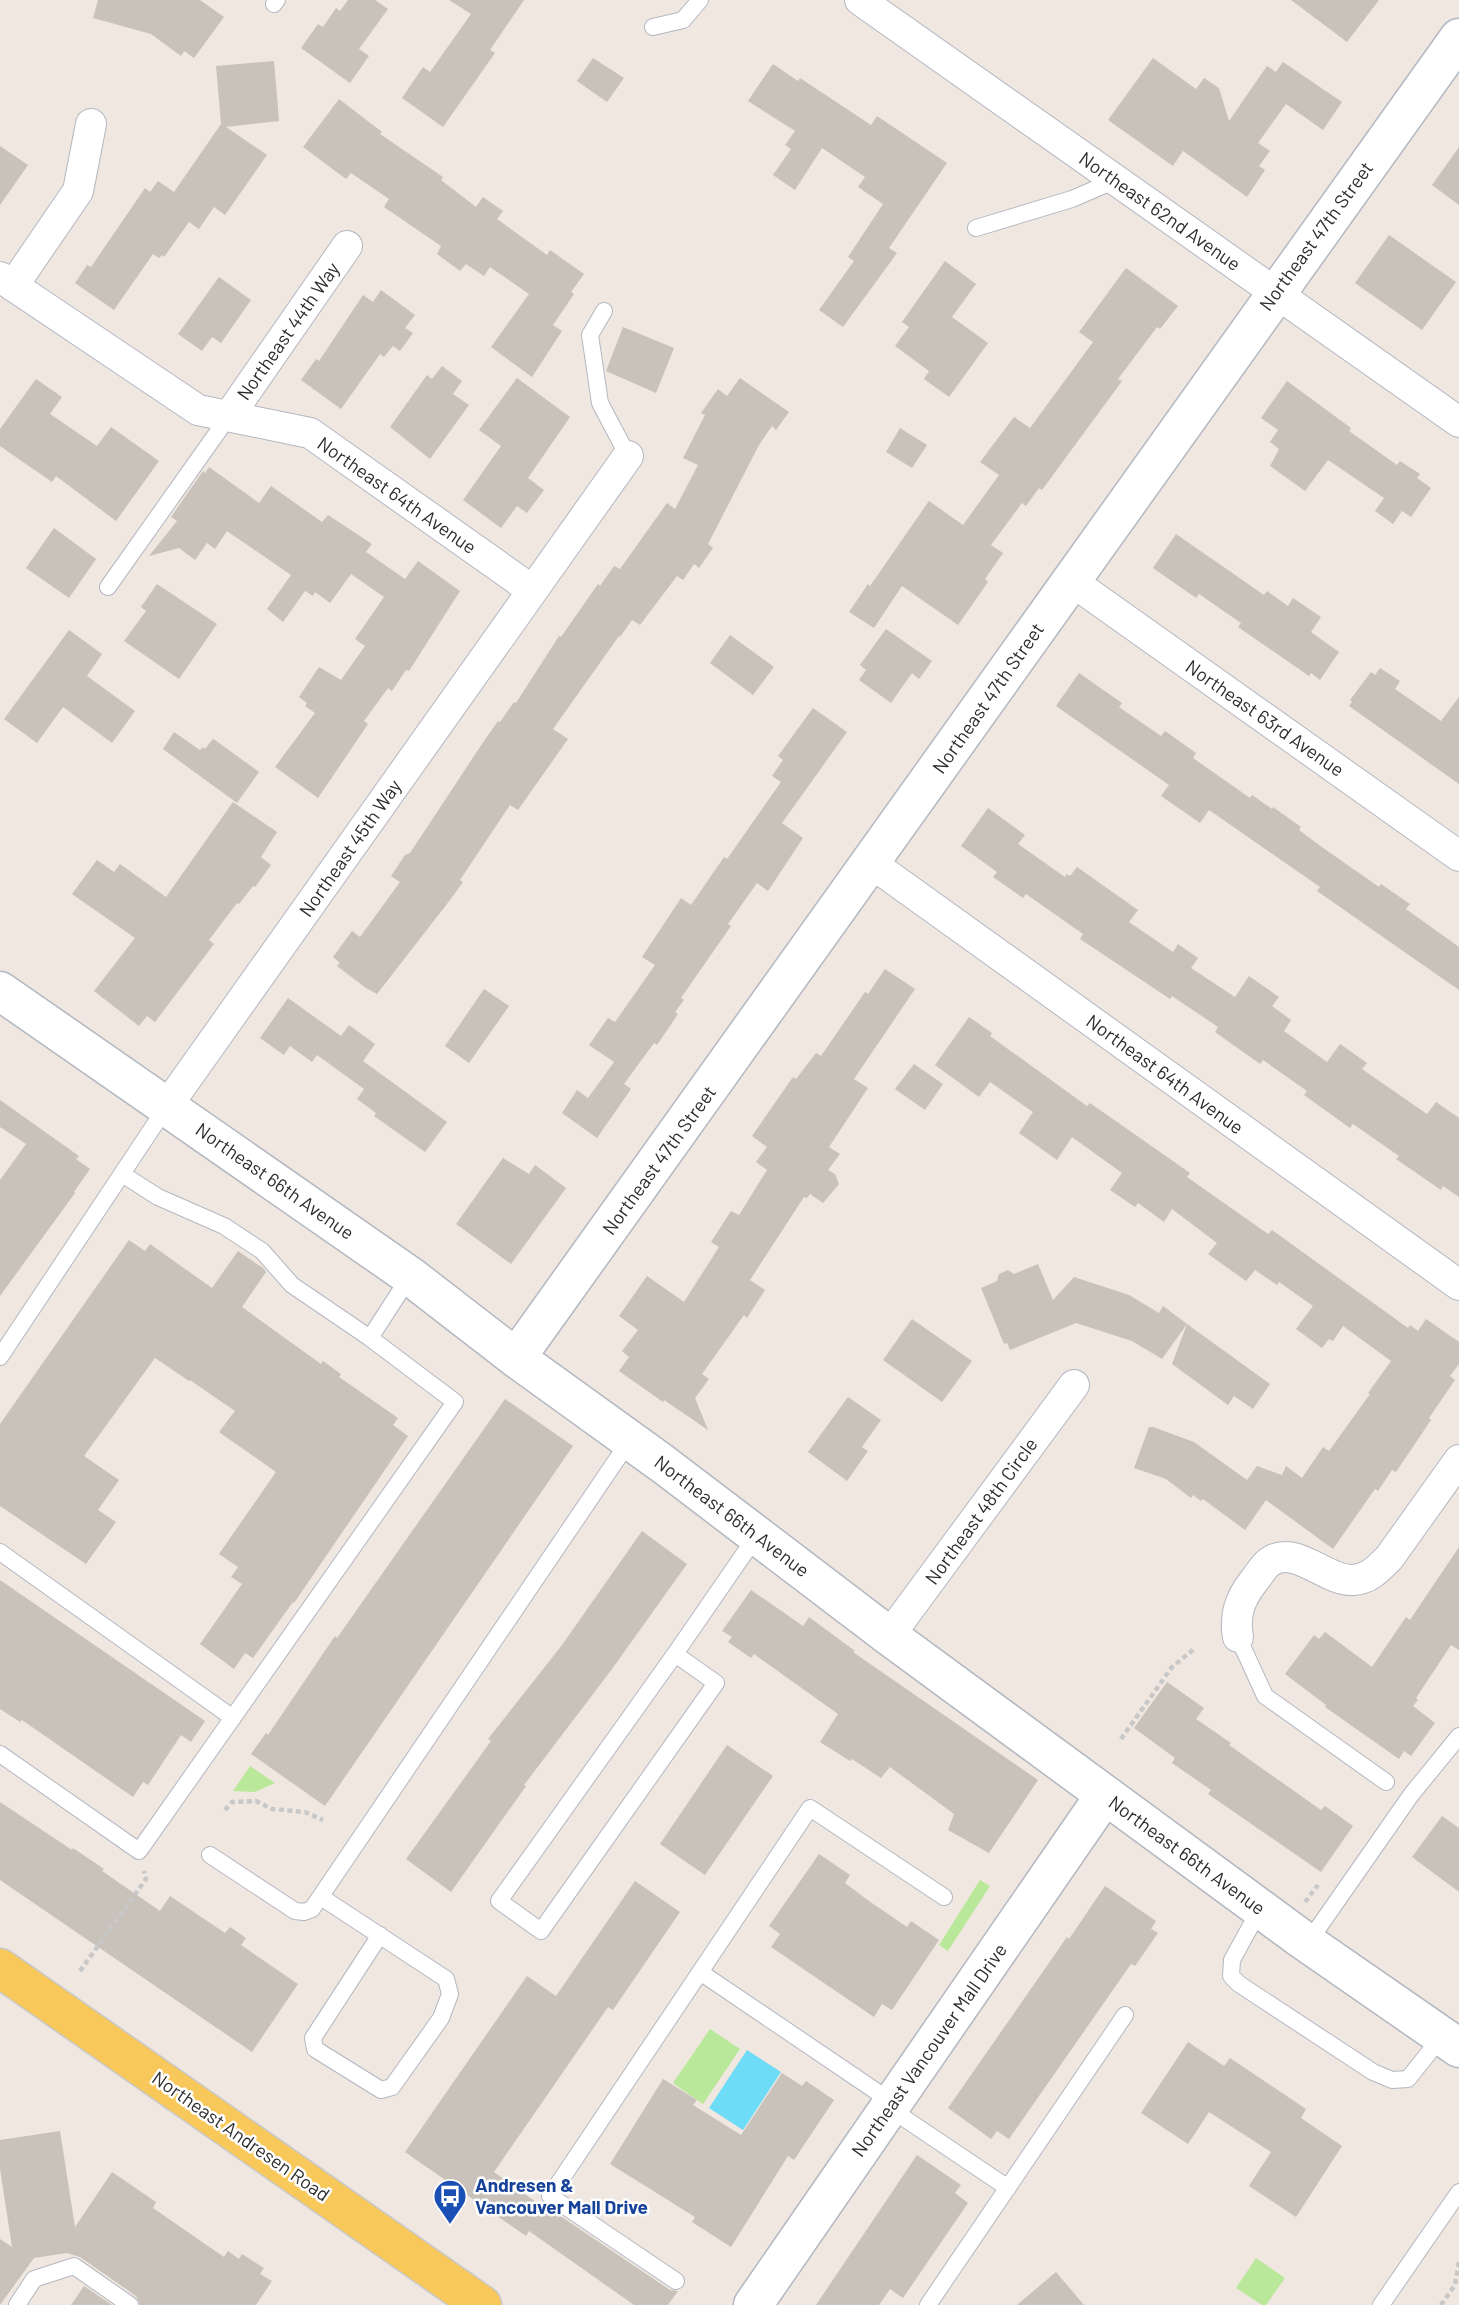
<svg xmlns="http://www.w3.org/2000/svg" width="1459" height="2305" font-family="Barlow,sans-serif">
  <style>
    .green { fill: #bae89a }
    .water { fill: #6edcf6 }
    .building { fill: #c8c2bb }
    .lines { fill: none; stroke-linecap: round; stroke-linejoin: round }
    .lane-casing { stroke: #b3b7c1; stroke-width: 18 }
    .street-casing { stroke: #b3b7c1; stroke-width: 32 }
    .secondary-casing { stroke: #b3b7c1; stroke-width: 41 }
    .primary-casing { stroke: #c8c8c8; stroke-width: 41 }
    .path { stroke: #c8c8c8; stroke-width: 4.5; stroke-dasharray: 5 3.5; stroke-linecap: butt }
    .lane { stroke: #fff; stroke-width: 16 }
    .street { stroke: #fff; stroke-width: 30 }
    .secondary { stroke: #fff; stroke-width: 38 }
    .primary { stroke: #f8c85b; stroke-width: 38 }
    .labels { text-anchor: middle; stroke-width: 5; stroke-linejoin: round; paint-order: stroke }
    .street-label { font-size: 19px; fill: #2d2d2d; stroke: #fff }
    .transit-label { font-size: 19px; font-weight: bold; fill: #164399; stroke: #fff; text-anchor: start }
  </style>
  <rect width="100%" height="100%" fill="#efe7e0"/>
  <path class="green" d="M 250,1766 L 275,1783 L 255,1792 L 233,1791 Z
    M 980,1880 L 990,1886 L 948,1951 L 939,1945 Z
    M 710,2029 L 740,2049 L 703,2104 L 673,2083 Z
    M 1256,2258 L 1285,2278 L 1266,2305 L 1262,2305 L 1236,2288 Z"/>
  <path class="water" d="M 747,2050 L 781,2072 L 743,2130 L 709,2108 Z"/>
  <path class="building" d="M 98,0 L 200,0 L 224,17 L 194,58 L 184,51 L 181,56 L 151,34 L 93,18 Z
    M 348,0 L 375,0 L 388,9 L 359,49 L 369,56 L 350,83 L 301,48 L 318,24 L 323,27 L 336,8 L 340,11 Z
    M 449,0 L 524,0 L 490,50 L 495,53 L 443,127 L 402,98 L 423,67 L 430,72 L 471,14 Z
    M 1291,0 L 1379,0 L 1347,42 Z
    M 593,58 L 624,78 L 607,102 L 577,81 Z
    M 1153,58 L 1196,89 L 1204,78 L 1219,88 L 1229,121 L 1267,66 L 1276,72 L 1283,62 L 1342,102 L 1323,130 L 1286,104 L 1258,143 L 1270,151 L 1259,166 L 1265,170 L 1247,197 L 1183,151 L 1173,166 L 1108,120 Z
    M 274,61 L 279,121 L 226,127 L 267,155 L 225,215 L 214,207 L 199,229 L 189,222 L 164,257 L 162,255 L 159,258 L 153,254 L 114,310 L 75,283 L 87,265 L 91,267 L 145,188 L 150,192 L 158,181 L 174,192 L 221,124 L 216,66 Z
    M 773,64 L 798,81 L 800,78 L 871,125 L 877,116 L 947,163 L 889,248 L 897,253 L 843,327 L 819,310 L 854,261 L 848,257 L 883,204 L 858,187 L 865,177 L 822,148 L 795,190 L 773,175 L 791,149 L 785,145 L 795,131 L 748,101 Z
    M 339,99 L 382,132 L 380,134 L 443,177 L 441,180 L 476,207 L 483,197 L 503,211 L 497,219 L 547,255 L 550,250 L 584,274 L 571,292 L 574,294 L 553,325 L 562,331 L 532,377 L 491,347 L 529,294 L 490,267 L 484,276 L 466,264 L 460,271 L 437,254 L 441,246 L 384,207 L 389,199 L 351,173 L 346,179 L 303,147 Z
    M 0,146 L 28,165 L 0,205 Z
    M 1459,147 L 1459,205 L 1432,185 Z
    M 1389,235 L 1456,282 L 1422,330 L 1355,283 Z
    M 945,261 L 976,284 L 952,317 L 988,343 L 949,397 L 924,379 L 929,371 L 895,346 L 909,327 L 902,322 Z
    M 1126,268 L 1178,306 L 1160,329 L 1157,327 L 1118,379 L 1122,381 L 1042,490 L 1039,488 L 1026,506 L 1022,503 L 991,545 L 1003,553 L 985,579 L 988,582 L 958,625 L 902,586 L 874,628 L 849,612 L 868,584 L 870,586 L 929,501 L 963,525 L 999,475 L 980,462 L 1014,417 L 1030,428 L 1093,342 L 1079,332 Z
    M 219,277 L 251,300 L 221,343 L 212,337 L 202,351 L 178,334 Z
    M 381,290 L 415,315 L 405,328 L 413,333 L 400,351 L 393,346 L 384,357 L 380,354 L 341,409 L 301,380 L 316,359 L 319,361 L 363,295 L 373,302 Z
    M 623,327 L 674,348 L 656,393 L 606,371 Z
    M 442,366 L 462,381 L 453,394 L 469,405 L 430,459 L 390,427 L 427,375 L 432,379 Z
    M 517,378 L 570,417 L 528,478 L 544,490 L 527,513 L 517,506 L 501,528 L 463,500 L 501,446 L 479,430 Z
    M 740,378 L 789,412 L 776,430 L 772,426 L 759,445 L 708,544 L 713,548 L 699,568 L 694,564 L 683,580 L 677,576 L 640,625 L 632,620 L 620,637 L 619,636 L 553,729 L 568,739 L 518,810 L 510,805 L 460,880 L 463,882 L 450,900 L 377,994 L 366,988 L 337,966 L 340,963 L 333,957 L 352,931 L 360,937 L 400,882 L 391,876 L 405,855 L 410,853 L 482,744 L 498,721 L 500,722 L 514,702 L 516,703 L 559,636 L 561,637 L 598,584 L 600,586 L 614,566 L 620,569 L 667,503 L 675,509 L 698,465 L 683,458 L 705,415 L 701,413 L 718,389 L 727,396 Z
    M 36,379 L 62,397 L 50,414 L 97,446 L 111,427 L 159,461 L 116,521 L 56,476 L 52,482 L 0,446 L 0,429 Z
    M 1287,381 L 1351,428 L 1349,431 L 1397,465 L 1400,461 L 1420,474 L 1417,478 L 1431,488 L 1411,517 L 1402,511 L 1393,524 L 1375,511 L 1384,498 L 1328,460 L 1305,491 L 1270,466 L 1279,449 L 1270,442 L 1278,430 L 1261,418 Z
    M 900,428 L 927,445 L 912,468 L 886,452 Z
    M 209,467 L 259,503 L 271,486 L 322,522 L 328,515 L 372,544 L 366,552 L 405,579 L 418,561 L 460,591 L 409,671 L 406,670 L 392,691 L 388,688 L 364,721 L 368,724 L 318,798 L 275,767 L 315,713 L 305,706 L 307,703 L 299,697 L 319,667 L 341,680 L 365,646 L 355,639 L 384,597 L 351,574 L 330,603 L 315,592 L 313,596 L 305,591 L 283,622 L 267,609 L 291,575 L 227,531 L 215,549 L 207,543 L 195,560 L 179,548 L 149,556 L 177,521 L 171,517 L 203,471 L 205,473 Z
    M 54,528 L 96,559 L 69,598 L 26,568 Z
    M 1176,534 L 1264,595 L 1267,591 L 1288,606 L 1293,598 L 1321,617 L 1311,632 L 1339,652 L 1320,680 L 1311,673 L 1309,676 L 1238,627 L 1241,623 L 1199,594 L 1196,598 L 1153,568 Z
    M 157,584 L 217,624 L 179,679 L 124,641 L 146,611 L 141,607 Z
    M 886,629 L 932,661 L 919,679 L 912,673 L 891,703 L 859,680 L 866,670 L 860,665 Z
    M 69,630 L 102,654 L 87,676 L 135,711 L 112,743 L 63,707 L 37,743 L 4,719 Z
    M 730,635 L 774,667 L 753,695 L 710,663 Z
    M 1380,668 L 1400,681 L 1395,689 L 1441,721 L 1459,697 L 1459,784 L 1349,706 L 1352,702 L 1350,700 L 1371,672 L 1375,675 Z
    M 1079,673 L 1122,703 L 1119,707 L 1161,736 L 1165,731 L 1196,753 L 1193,758 L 1250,798 L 1252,795 L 1272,809 L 1273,807 L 1301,827 L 1299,830 L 1319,845 L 1379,887 L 1381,884 L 1410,904 L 1406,909 L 1459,947 L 1459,990 L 1317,891 L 1320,887 L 1209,810 L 1200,823 L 1161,796 L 1169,785 L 1056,706 Z
    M 813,708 L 847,732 L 782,823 L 803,838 L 768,891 L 757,883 L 728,924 L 731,926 L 681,998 L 684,1000 L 675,1012 L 678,1014 L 657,1045 L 654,1043 L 624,1084 L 631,1089 L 597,1138 L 562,1113 L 577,1090 L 588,1098 L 614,1062 L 589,1045 L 608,1018 L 615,1022 L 655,965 L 642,957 L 681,898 L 691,905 L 724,857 L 727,859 L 781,782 L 772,776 L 783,760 L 778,756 Z
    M 174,732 L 200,750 L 203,747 L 205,749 L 213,739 L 215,740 L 259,772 L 237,803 L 163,749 Z
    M 233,802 L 277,832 L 261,857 L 271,865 L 255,887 L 253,886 L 239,904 L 237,903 L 209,940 L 214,944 L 155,1022 L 147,1016 L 139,1026 L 94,991 L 135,938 L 72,894 L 97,860 L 114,872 L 120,864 L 166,897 Z
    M 988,808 L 1025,835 L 1018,844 L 1065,877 L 1067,874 L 1070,876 L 1077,867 L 1138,910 L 1129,922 L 1173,952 L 1178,944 L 1198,958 L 1191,968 L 1235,997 L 1249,976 L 1279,997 L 1272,1006 L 1291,1020 L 1284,1031 L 1327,1062 L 1340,1044 L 1367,1063 L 1362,1069 L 1427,1114 L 1436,1102 L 1459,1118 L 1459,1197 L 1443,1186 L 1441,1190 L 1396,1159 L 1399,1156 L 1353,1124 L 1350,1128 L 1304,1095 L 1307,1091 L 1263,1060 L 1260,1064 L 1215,1032 L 1218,1027 L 1172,996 L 1170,999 L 1080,939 L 1083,934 L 1026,894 L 1023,898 L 993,877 L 997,872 L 961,846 Z
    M 885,969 L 915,989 L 854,1079 L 868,1088 L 829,1147 L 840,1154 L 828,1170 L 835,1174 L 839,1184 L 823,1203 L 810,1194 L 807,1198 L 804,1197 L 750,1280 L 765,1290 L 747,1318 L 744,1315 L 702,1374 L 709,1379 L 695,1398 L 708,1430 L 664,1400 L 663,1402 L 619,1371 L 629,1357 L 622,1351 L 638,1330 L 619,1316 L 647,1276 L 684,1302 L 719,1247 L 711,1242 L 731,1211 L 739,1215 L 767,1170 L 756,1162 L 767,1147 L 752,1136 L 793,1077 L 796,1079 L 816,1053 L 821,1056 L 865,992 L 868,994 Z
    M 484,989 L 509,1006 L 469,1063 L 445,1046 Z
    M 288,998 L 341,1036 L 349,1025 L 375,1044 L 363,1061 L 447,1122 L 425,1152 L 374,1116 L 376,1113 L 357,1099 L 364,1089 L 317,1055 L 312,1062 L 290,1046 L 284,1055 L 260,1038 Z
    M 969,1017 L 992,1033 L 990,1036 L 1087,1106 L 1090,1103 L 1190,1173 L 1187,1177 L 1268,1234 L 1272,1230 L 1408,1328 L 1410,1325 L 1418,1331 L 1426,1319 L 1459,1342 L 1459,1364 L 1450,1376 L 1455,1380 L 1429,1418 L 1431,1420 L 1396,1472 L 1392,1470 L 1378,1491 L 1375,1489 L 1333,1549 L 1266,1500 L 1245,1530 L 1203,1499 L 1201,1501 L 1193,1495 L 1191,1498 L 1166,1479 L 1134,1468 L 1149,1427 L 1153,1427 L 1194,1442 L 1247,1480 L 1257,1466 L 1282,1475 L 1286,1466 L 1302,1478 L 1323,1447 L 1329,1451 L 1370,1394 L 1368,1393 L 1391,1361 L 1343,1326 L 1333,1341 L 1329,1339 L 1322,1348 L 1296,1329 L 1313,1306 L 1279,1282 L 1277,1285 L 1255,1270 L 1246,1281 L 1208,1254 L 1217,1243 L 1172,1209 L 1164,1222 L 1138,1203 L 1135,1207 L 1110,1190 L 1122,1173 L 1072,1137 L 1057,1160 L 1019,1133 L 1033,1112 L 990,1082 L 979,1097 L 935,1065 Z
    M 914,1064 L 943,1084 L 925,1110 L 895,1089 Z
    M 0,1100 L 79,1156 L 76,1159 L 90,1169 L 74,1192 L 75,1193 L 0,1296 L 0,1180 L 26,1144 L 0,1127 Z
    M 503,1158 L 529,1174 L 535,1165 L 566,1188 L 511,1264 L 456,1224 Z
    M 129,1240 L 145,1251 L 150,1244 L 212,1288 L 238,1251 L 263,1268 L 266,1272 L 242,1307 L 321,1364 L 323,1361 L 341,1374 L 339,1377 L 398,1418 L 393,1425 L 408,1436 L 294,1603 L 293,1602 L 253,1658 L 245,1653 L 234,1669 L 200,1644 L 242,1584 L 231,1577 L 238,1567 L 219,1554 L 276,1472 L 219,1432 L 235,1411 L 190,1380 L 189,1381 L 155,1358 L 84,1456 L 119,1480 L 98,1510 L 116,1522 L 86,1564 L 0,1506 L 0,1424 Z
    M 1038,1264 L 1053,1300 L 1074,1277 L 1129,1295 L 1159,1313 L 1163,1306 L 1187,1324 L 1162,1359 L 1132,1341 L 1076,1323 L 1010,1350 L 1007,1343 L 1004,1344 L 981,1288 L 997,1281 L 999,1274 L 1008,1270 L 1014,1274 Z
    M 912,1319 L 972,1361 L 942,1402 L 883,1360 Z
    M 1187,1324 L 1270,1384 L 1253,1409 L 1234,1396 L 1228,1405 L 1172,1364 Z
    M 848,1397 L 881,1420 L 862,1447 L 868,1451 L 847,1481 L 808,1452 Z
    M 505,1399 L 573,1446 L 325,1806 L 251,1754 L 266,1733 L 268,1735 L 335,1636 L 337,1638 Z
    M 642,1531 L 687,1564 L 612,1669 L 524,1785 L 526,1786 L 451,1892 L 406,1859 L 491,1741 L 488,1739 L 562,1645 Z
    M 1459,1547 L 1459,1650 L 1451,1645 L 1416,1698 L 1418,1700 L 1413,1706 L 1435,1723 L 1411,1756 L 1404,1751 L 1399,1759 L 1325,1707 L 1326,1705 L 1285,1674 L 1314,1635 L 1319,1639 L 1325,1632 L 1372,1667 L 1406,1617 L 1410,1620 Z
    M 0,1580 L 205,1721 L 191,1742 L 181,1735 L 148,1785 L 143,1782 L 133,1797 L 22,1720 L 20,1722 L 0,1709 Z
    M 751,1590 L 803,1626 L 809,1617 L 855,1651 L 853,1652 L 1038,1780 L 989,1853 L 948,1830 L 954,1814 L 890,1767 L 881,1778 L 852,1759 L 850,1761 L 820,1742 L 838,1714 L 754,1654 L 751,1658 L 728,1642 L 732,1637 L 722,1631 Z
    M 1167,1682 L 1204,1708 L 1196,1719 L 1231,1743 L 1229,1745 L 1321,1810 L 1325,1806 L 1353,1826 L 1321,1872 L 1208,1794 L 1211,1790 L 1172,1763 L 1175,1758 L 1134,1728 Z
    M 727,1745 L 773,1776 L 705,1875 L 660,1844 Z
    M 0,1802 L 72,1850 L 73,1848 L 104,1869 L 102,1871 L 160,1911 L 170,1896 L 225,1933 L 230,1927 L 246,1938 L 241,1945 L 298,1984 L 252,2052 L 0,1880 Z
    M 1442,1816 L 1459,1828 L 1459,1892 L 1412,1857 Z
    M 819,1854 L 850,1875 L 845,1883 L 869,1901 L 907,1927 L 911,1921 L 939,1940 L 892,2010 L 882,2004 L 874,2017 L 771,1947 L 780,1934 L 769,1926 Z
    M 635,1881 L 680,1912 L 613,2010 L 608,2007 L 494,2172 L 543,2207 L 544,2205 L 670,2290 L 678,2291 L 668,2305 L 634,2305 L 529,2231 L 526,2236 L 405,2152 L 527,1976 L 556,1996 Z
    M 1105,1886 L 1156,1921 L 1151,1929 L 1158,1933 L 1135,1966 L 1131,1964 L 1009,2139 L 997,2131 L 991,2139 L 948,2108 L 1067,1937 L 1069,1939 Z
    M 1188,2042 L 1224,2066 L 1230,2058 L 1306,2109 L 1301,2118 L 1342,2146 L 1296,2217 L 1249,2186 L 1271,2152 L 1209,2112 L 1188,2144 L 1141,2113 Z
    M 782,2073 L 802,2086 L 806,2081 L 834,2100 L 794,2160 L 788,2156 L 731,2247 L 692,2222 L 695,2217 L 610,2164 L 663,2079 L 697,2100 L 693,2105 L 741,2135 Z
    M 60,2131 L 75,2227 L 112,2172 L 156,2202 L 153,2208 L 224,2257 L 228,2251 L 239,2259 L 242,2254 L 264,2268 L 260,2274 L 272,2281 L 256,2305 L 140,2305 L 136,2296 L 80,2257 L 67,2253 L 34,2258 L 0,2305 L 0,2239 L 12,2247 L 0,2169 L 0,2140 Z
    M 917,2155 L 961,2185 L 955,2193 L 968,2203 L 903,2298 L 890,2289 L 879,2305 L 816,2305 Z
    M 1056,2272 L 1084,2305 L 1017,2305 Z
    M 84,2286 L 112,2305 L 71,2305 Z"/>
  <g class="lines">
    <defs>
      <path id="lane" d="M 274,4 L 277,0
        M 653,27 L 683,20 L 700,0
        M 976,228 L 1072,199 L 1116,180
        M 604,311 L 590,335 L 600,403 L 628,456
        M 108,587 L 229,416
        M 122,1174 L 158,1197 L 224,1226 L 262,1251 L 292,1285 L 370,1338
        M 0,1357 L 167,1106
        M 0,1552 L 233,1718
        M 1238,1637 L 1265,1696 L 1386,1782
        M 675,1654 L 499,1901 L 541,1931 L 716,1683 L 675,1654 L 757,1535
        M 0,1754 L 139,1851 L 455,1402 L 370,1338 L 410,1276
        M 210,1855 L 295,1911 L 304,1912 L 312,1909 L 630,1440
        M 321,1897 L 446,1979 L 450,1994 L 441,2018 L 392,2087 L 381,2090 L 315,2049 L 313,2038 L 380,1935
        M 1260,1909 L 1232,1960 L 1231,1976 L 1239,1984 L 1373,2072 L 1392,2080 L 1408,2079 L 1442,2036
        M 1307,1944 L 1411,1795 L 1459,1736
        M 700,1972 L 892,2102
        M 889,2108 L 1008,2188
        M 676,2281 L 550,2196 L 810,1808 L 944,1897
        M 17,2305 L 34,2279 L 74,2266 L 130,2305
        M 928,2305 L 1125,2015
        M 1381,2305 L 1459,2192"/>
      <path id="street" d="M 860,0 L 1459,422
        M 0,277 L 198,410 L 310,433 L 532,590
        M 13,286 L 78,191 L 91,124
        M 229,416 L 347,246
        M 1070,580 L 1459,856
        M 871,863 L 1459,1285
        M 167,1106 L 628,456
        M 889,1636 L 1074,1385
        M 1238,1637 C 1234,1615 1240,1599 1253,1582 C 1258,1576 1262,1569 1267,1564 C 1293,1541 1326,1582 1353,1580 C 1369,1579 1378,1569 1389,1558 L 1459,1460"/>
      <path id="secondary" d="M 0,991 L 410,1276 L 516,1358 L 663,1464 L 889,1636 L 1303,1940 L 1459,2048
        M 516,1358 L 1459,38
        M 753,2305 L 1105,1795"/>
      <path id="primary" d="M 0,1968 L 482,2305"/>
    </defs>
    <use href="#lane" class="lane-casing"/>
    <use href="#street" class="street-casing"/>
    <use href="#secondary" class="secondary-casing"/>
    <use href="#primary" class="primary-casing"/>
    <path class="path" d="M 1121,1739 L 1172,1667 L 1194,1649
      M 225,1810 L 232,1802 L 256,1801 L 272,1809 L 305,1812 L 323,1820
      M 1305,1902 L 1318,1885
      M 80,1971 L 146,1879 L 144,1871
      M 1441,2305 L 1455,2285 L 1459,2262"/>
    <use href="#lane" class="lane"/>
    <use href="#street" class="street"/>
    <use href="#secondary" class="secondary"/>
    <use href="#primary" class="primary"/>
  </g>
  <defs>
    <symbol id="bus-pin" viewBox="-11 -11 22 30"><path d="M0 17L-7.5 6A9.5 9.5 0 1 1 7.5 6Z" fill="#1a4fb4" stroke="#fff"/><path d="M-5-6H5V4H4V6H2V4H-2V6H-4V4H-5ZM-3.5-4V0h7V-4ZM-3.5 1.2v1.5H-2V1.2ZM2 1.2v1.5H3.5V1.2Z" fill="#fff"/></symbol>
  </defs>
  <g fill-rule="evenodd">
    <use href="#bus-pin" x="431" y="2177" width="38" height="52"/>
  </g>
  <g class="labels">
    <g class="street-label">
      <text transform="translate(1160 211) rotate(35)" y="7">Northeast 62nd Avenue</text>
      <text transform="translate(1316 236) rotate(-54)" y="7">Northeast 47th Street</text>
      <text transform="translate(288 331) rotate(-55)" y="7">Northeast 44th Way</text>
      <text transform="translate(397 495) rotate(35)" y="7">Northeast 64th Avenue</text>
      <text transform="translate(988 698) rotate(-55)" y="7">Northeast 47th Street</text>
      <text transform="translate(1265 718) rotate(35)" y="7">Northeast 63rd Avenue</text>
      <text transform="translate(350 848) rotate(-55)" y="7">Northeast 45th Way</text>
      <text transform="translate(1165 1074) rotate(36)" y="7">Northeast 64th Avenue</text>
      <text transform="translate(659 1160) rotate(-54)" y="7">Northeast 47th Street</text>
      <text transform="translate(275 1181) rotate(35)" y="7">Northeast 66th Avenue</text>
      <text transform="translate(981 1511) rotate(-54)" y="7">Northeast 48th Circle</text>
      <text transform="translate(732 1516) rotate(37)" y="7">Northeast 66th Avenue</text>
      <text transform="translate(1187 1855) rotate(36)" y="7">Northeast 66th Avenue</text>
      <text transform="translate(929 2050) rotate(-55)" y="7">Northeast Vancouver Mall Drive</text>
      <text transform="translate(241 2136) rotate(35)" y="7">Northeast Andresen Road</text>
    </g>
    <g class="transit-label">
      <text x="475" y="2192">Andresen &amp;<tspan x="475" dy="22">Vancouver Mall Drive</tspan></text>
    </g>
  </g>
</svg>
